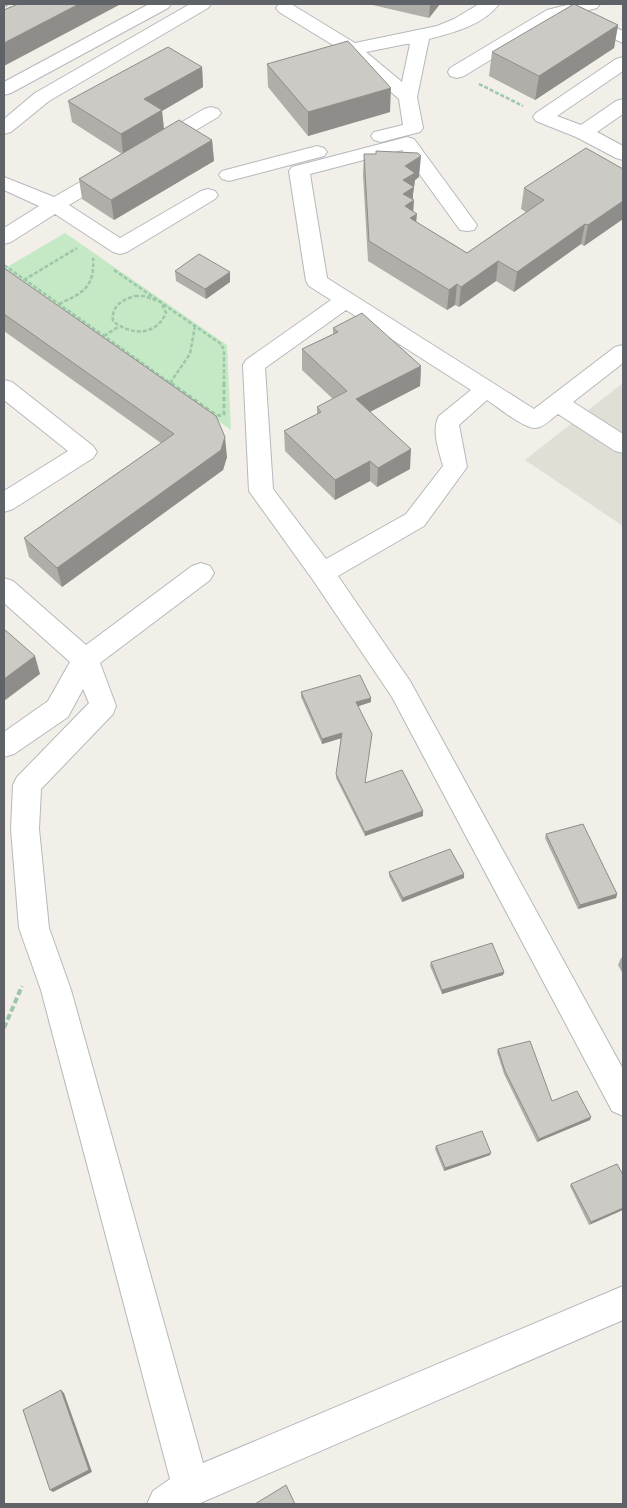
<svg xmlns="http://www.w3.org/2000/svg" width="627" height="1508" font-family="'Fira Sans',sans-serif">
  <style>
    .education { fill: #e1ded6 }
    .green { fill: #c5e8c5 }
    .lines { fill: none; stroke-linecap: round; stroke-linejoin: round }
    .minor-casing { stroke: #b5b8bc; stroke-width: 2 }
    .path-far2 { stroke: #9cc7a9; stroke-width: 2.5; stroke-dasharray: 4 2; stroke-linecap: butt }
    .path-far1 { stroke: #9cc7a9; stroke-width: 3; stroke-dasharray: 4.5 2.5; stroke-linecap: butt }
    .path { stroke: #9cc7a9; stroke-width: 4; stroke-dasharray: 6 3; stroke-linecap: butt }
    .minor { fill: #fff; fill-rule: evenodd }
    .wall { fill: #afaea9 }
    .shaded-wall { fill: #8f8d8a }
    .building { fill: #cccac5; stroke: #8f8d8a }
  </style>
  <rect width="100%" height="100%" fill="#f1efe8"/>
  <path class="education" d="M 623,383 L 623,526 L 525,460 Z"/>
  <path class="green" d="M 65,233 L 227,345 L 231,430 L 4,269 Z"/>
  <g class="lines">
    <defs>
      <path id="minor" d="M 149,4 L 171,4 L 168,8 L 11,93 L 4,95 L 4,82 Z
        M 190,4 L 211,4 L 208,8 L 49,101 L 11,132 L 4,134 L 4,119 L 35,93 Z
        M 279,4 L 291,4 L 355,43 L 437,26 L 454,19 L 479,4 L 499,4 C 484,25 452,33 429,39 L 417,97 L 423,128 L 420,132 L 381,142 L 374,140 L 371,136 L 374,132 L 403,125 L 399,99 L 346,53 L 279,12 L 276,8 ZM 410,44 L 402,82 L 366,52 L 406,44 Z
        M 571,4 L 600,4 L 597,8 L 559,18 L 464,76 L 457,78 L 450,76 L 448,72 L 450,68 L 547,10 Z
        M 583,13 L 623,31 L 623,43 L 577,22 L 574,18 L 577,14 Z
        M 623,57 L 623,71 L 557,116 L 581,125 L 616,101 L 623,99 L 623,114 L 597,132 L 623,146 L 623,160 L 616,158 L 576,137 L 536,121 L 533,117 L 536,113 L 616,59 Z
        M 211,107 L 218,109 L 221,113 L 218,117 L 164,149 L 157,151 L 150,149 L 147,145 L 150,141 L 204,109 Z
        M 407,137 L 414,139 L 477,225 L 474,230 L 467,231 L 460,230 L 402,150 L 310,174 L 327,278 L 534,409 L 615,347 L 623,345 L 623,363 L 573,402 L 623,434 L 623,453 L 615,451 L 558,414 C 551,419 543,428 535,428 C 523,428 498,407 487,400 L 459,425 L 467,467 L 424,526 L 338,576 L 410,681 L 623,1069 L 623,1116 L 612,1111 L 392,697 L 313,580 L 249,491 L 243,365 L 246,360 L 331,300 L 309,286 L 306,281 L 289,171 L 292,167 ZM 346,310 L 471,390 L 439,416 C 431,430 439,451 443,466 L 406,514 L 326,559 L 273,489 L 265,368 Z
        M 317,146 L 324,148 L 327,152 L 324,156 L 229,181 L 222,179 L 219,175 L 222,171 Z
        M 113,165 L 120,167 L 123,171 L 120,175 L 69,205 L 120,238 L 201,191 L 208,189 L 215,191 L 218,195 L 215,199 L 127,252 L 120,254 L 113,252 L 55,214 L 11,242 L 4,244 L 4,228 L 39,206 L 4,190 L 4,177 L 54,197 L 106,167 Z
        M 4,380 L 12,382 L 93,446 L 97,452 L 93,458 L 13,509 L 4,512 L 4,491 L 68,451 L 4,400 Z
        M 201,563 L 210,566 L 214,573 L 210,580 L 100,663 L 116,706 L 113,714 L 41,789 L 39,829 L 49,928 L 71,990 L 203,1463 L 623,1286 L 623,1320 L 198,1504 L 147,1504 L 153,1491 L 170,1479 L 41,990 L 19,928 L 11,829 L 13,785 L 17,777 L 89,703 L 83,689 L 68,717 L 14,754 L 4,757 L 4,732 L 48,701 L 70,662 L 4,603 L 4,578 L 13,581 L 86,645 L 192,566 Z"/>
    </defs>
    <use href="#minor" class="minor-casing"/>
    <path class="path-far2" d="M 4,4 L 13,10
      M 479,84 L 523,106
      M 4,265 L 173,385
      M 114,270 L 221,344 L 224,350 L 224,385
      M 24,280 L 77,248
      M 135,296 L 144,296 L 161,302 L 166,313 C 156,336 131,336 113,321 C 111,306 122,300 135,296 Z
      M 59,304 C 83,293 95,287 93,258
      M 104,336 L 118,327
      M 170,383 L 190,354 L 195,326"/>
    <path class="path-far1" d="M 171,383 L 216,415 L 222,416 L 224,414 L 224,383"/>
    <path class="path" d="M 4,1028 L 22,986"/>
    <use href="#minor" class="minor"/>
  </g>
  <path class="wall" d="M 368,4 L 440,4 L 429,18 Z
    M 618,25 L 614,48 L 535,100 L 489,76 L 492,52 Z
    M 267,64 L 390,112 L 308,136 L 268,87 Z
    M 202,67 L 203,87 L 162,111 L 164,129 L 212,140 L 214,161 L 114,220 L 82,199 L 79,179 L 122,154 L 72,122 L 68,101 Z
    M 364,154 L 419,177 L 415,180 L 413,194 L 413,212 L 416,222 L 467,253 L 526,212 L 521,209 L 524,188 L 623,169 L 623,219 L 584,246 L 581,244 L 514,292 L 496,281 L 459,307 L 455,305 L 447,310 L 368,261 L 363,175 Z
    M 4,268 L 227,457 L 223,470 L 62,587 L 29,557 L 24,538 L 161,443 L 4,331 Z
    M 175,271 L 230,282 L 206,299 L 176,281 Z
    M 333,328 L 421,366 L 420,386 L 370,412 L 410,469 L 377,487 L 370,481 L 335,500 L 285,451 L 284,431 L 317,414 L 317,407 L 333,399 L 302,370 L 302,349 L 333,334 Z
    M 301,692 L 371,702 L 358,706 L 365,783 L 423,816 L 365,836 L 336,778 L 341,738 L 322,744 L 301,697 Z
    M 546,834 L 617,894 L 616,898 L 578,909 L 545,838 Z
    M 389,872 L 464,878 L 402,902 L 389,876 Z
    M 623,957 L 623,974 L 618,965 L 621,958 Z
    M 431,962 L 504,972 L 503,975 L 442,994 L 430,966 Z
    M 498,1049 L 552,1101 L 591,1117 L 590,1120 L 537,1142 L 504,1074 L 497,1052 Z
    M 436,1146 L 490,1155 L 444,1171 L 435,1149 Z
    M 623,1175 L 589,1225 L 570,1186 L 571,1184 Z"/>
  <path class="shaded-wall" d="M 79,4 L 121,4 L 4,66 L 4,43 Z
    M 430,4 L 440,4 L 429,18 Z
    M 618,25 L 614,48 L 535,100 L 539,76 Z
    M 202,67 L 203,87 L 162,111 L 164,130 L 123,154 L 121,134 L 144,99 Z
    M 391,88 L 390,112 L 308,136 L 308,112 Z
    M 212,140 L 214,161 L 114,220 L 111,200 Z
    M 421,156 L 419,177 L 415,180 L 413,194 L 413,201 L 414,200 L 413,216 L 417,214 L 415,234 L 402,214 L 405,166 Z
    M 623,201 L 623,219 L 584,246 L 588,225 Z
    M 585,224 L 581,244 L 514,292 L 517,272 Z
    M 498,261 L 496,281 L 459,307 L 461,287 Z
    M 230,272 L 230,282 L 206,299 L 205,289 Z
    M 457,284 L 455,305 L 447,310 L 449,290 Z
    M 421,366 L 420,386 L 356,419 L 356,399 Z
    M 225,437 L 227,457 L 223,470 L 62,587 L 57,568 Z
    M 411,449 L 410,469 L 377,487 L 378,468 Z
    M 370,461 L 370,481 L 335,500 L 335,480 Z
    M 35,656 L 40,674 L 4,701 L 4,679 Z
    M 371,698 L 371,702 L 356,707 L 356,702 Z
    M 342,733 L 342,738 L 322,744 L 322,739 Z
    M 423,811 L 423,816 L 365,836 L 365,832 Z
    M 464,874 L 464,878 L 402,902 L 403,898 Z
    M 617,894 L 616,898 L 578,909 L 580,905 Z
    M 504,972 L 503,975 L 442,994 L 442,990 Z
    M 591,1117 L 590,1120 L 537,1142 L 539,1139 Z
    M 491,1153 L 490,1155 L 444,1171 L 445,1168 Z
    M 623,1208 L 623,1210 L 589,1225 L 591,1222 Z
    M 61,1390 L 64,1393 L 92,1472 L 53,1492 L 50,1490 Z"/>
  <path class="building" d="M 18,4 L 79,4 L 4,43 L 4,10 Z
    M 574,4 L 618,25 L 539,76 L 492,52 Z
    M 348,41 L 391,88 L 308,112 L 267,64 Z
    M 168,47 L 202,67 L 144,99 L 162,110 L 121,134 L 68,101 Z
    M 179,120 L 212,140 L 111,200 L 79,179 Z
    M 586,148 L 623,169 L 623,201 L 588,225 L 585,224 L 517,272 L 498,261 L 461,287 L 457,284 L 449,290 L 369,241 L 364,154 L 376,154 L 376,151 L 418,153 L 421,156 L 405,166 L 415,173 L 403,180 L 414,187 L 403,194 L 414,200 L 405,206 L 417,214 L 410,218 L 467,253 L 544,200 L 524,188 Z
    M 199,254 L 230,272 L 205,289 L 175,271 Z
    M 4,268 L 216,416 L 225,437 L 221,450 L 57,568 L 24,538 L 174,434 L 4,314 Z
    M 362,313 L 421,366 L 356,399 L 411,449 L 378,468 L 370,461 L 335,480 L 284,431 L 321,412 L 317,407 L 347,391 L 302,349 L 338,332 L 333,328 Z
    M 4,629 L 35,656 L 4,679 Z
    M 360,675 L 371,698 L 356,702 L 372,734 L 365,783 L 402,770 L 423,811 L 365,832 L 336,774 L 342,733 L 322,739 L 301,692 Z
    M 583,824 L 617,894 L 580,905 L 546,834 Z
    M 450,849 L 464,874 L 403,898 L 389,872 Z
    M 492,943 L 504,972 L 442,990 L 431,962 Z
    M 530,1041 L 552,1101 L 577,1091 L 591,1117 L 539,1139 L 505,1071 L 498,1049 Z
    M 482,1131 L 491,1153 L 445,1168 L 436,1146 Z
    M 617,1164 L 623,1175 L 623,1208 L 591,1222 L 571,1184 Z
    M 61,1390 L 89,1470 L 50,1490 L 23,1410 Z
    M 286,1485 L 295,1504 L 255,1504 Z"/>
  <rect width="627" height="1508" fill="none" stroke="#5f6368" stroke-width="10"/>
</svg>
